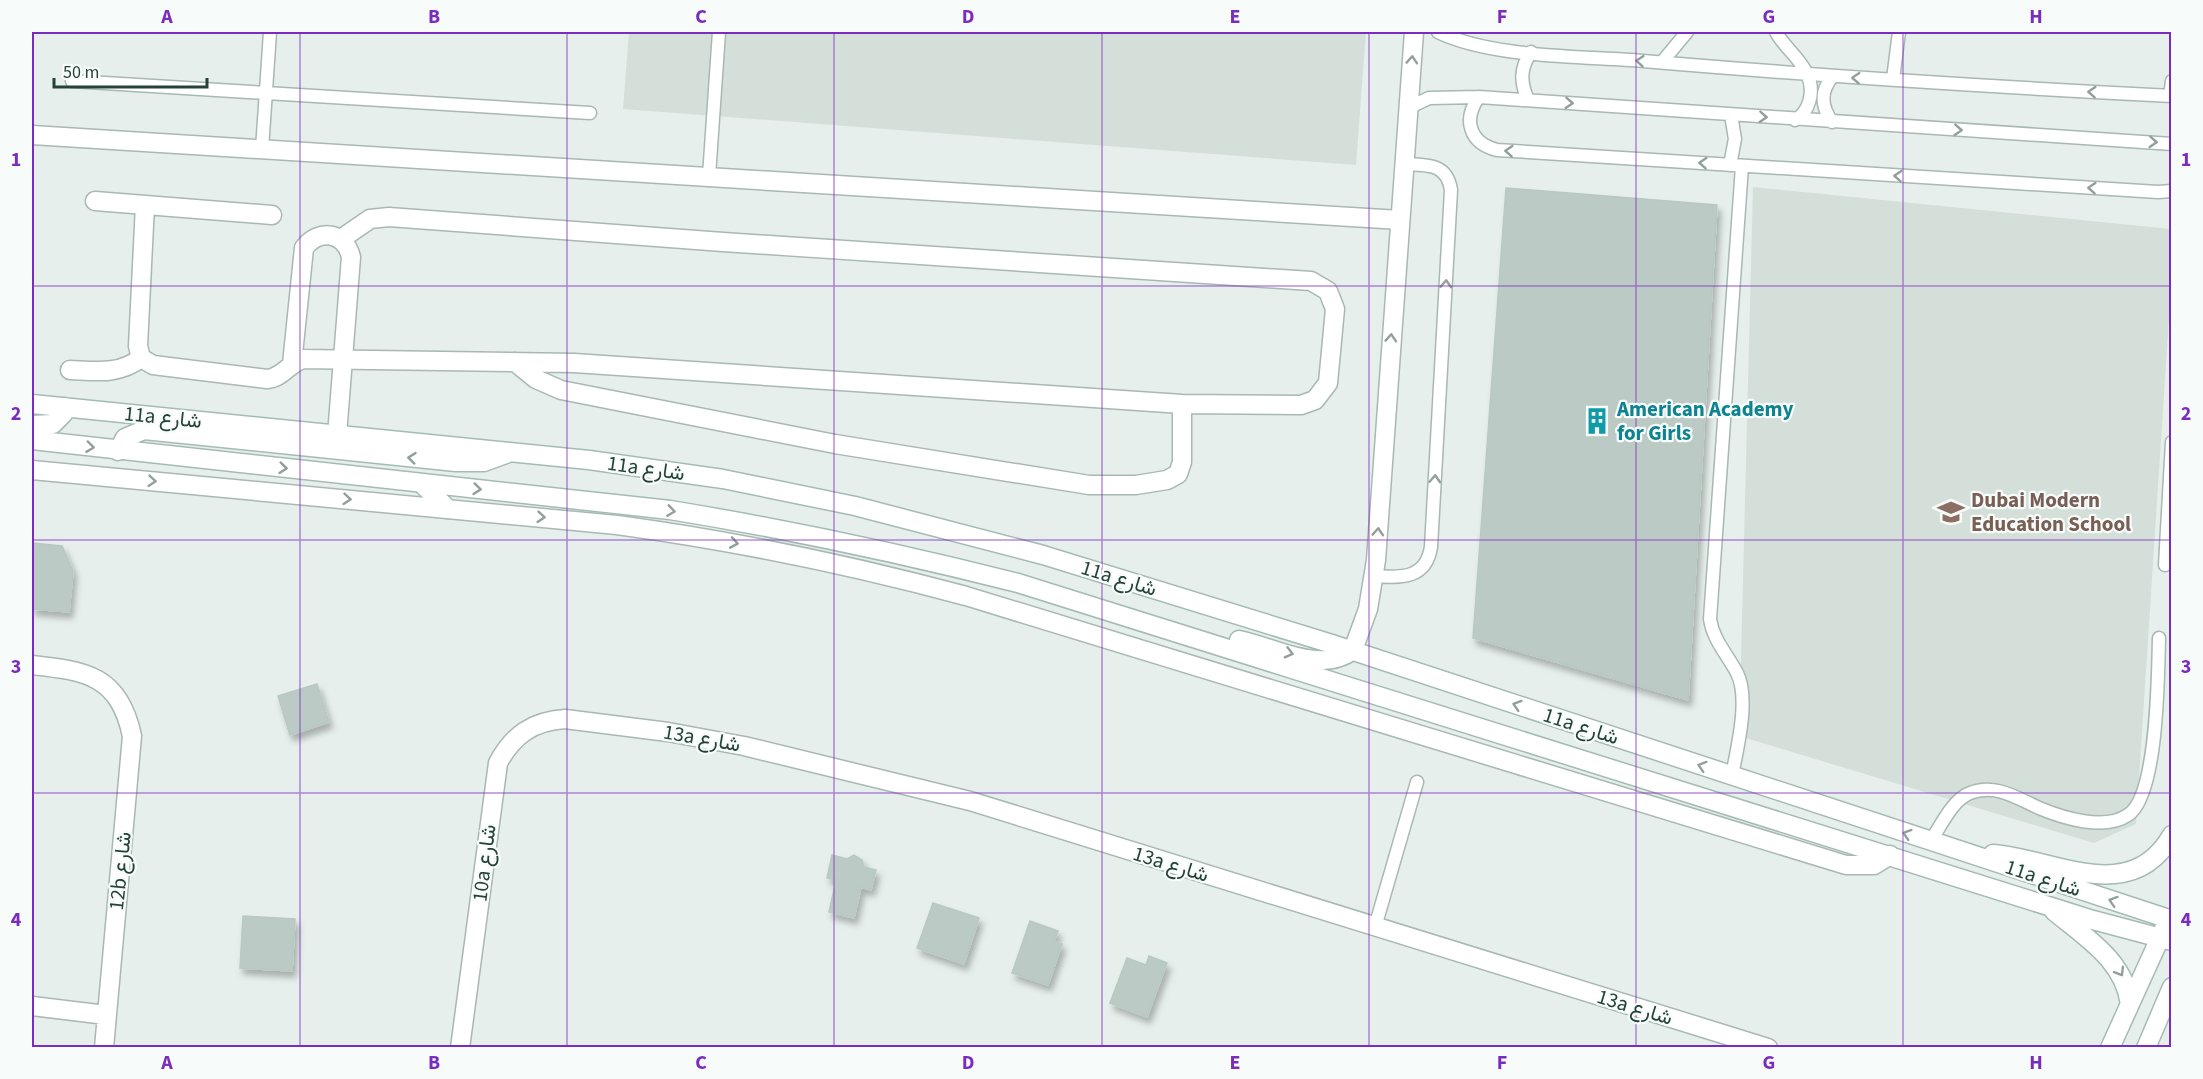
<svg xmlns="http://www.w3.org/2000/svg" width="2203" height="1079" font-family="'Source Sans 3',Vazirmatn,sans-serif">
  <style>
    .built { fill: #d4dfda }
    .building { fill: #bbcac4; stroke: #b8c9c2; stroke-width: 1.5; filter: url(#shadow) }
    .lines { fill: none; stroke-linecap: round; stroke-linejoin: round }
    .lane-casing { stroke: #a8b8b2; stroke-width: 15 }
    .street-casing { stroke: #a8b8b2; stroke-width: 21 }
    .secondary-casing { stroke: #a4bbb3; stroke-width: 21 }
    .lane { stroke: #fff; stroke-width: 12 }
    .street { stroke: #fff; stroke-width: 18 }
    .secondary { stroke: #fff; stroke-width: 18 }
    .oneway { stroke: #92a09c }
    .grid { fill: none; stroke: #7b2cbf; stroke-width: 1.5; stroke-opacity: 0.55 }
    .labels { text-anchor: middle; stroke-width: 4.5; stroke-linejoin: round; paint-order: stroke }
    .culture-label { font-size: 21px; font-weight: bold; fill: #0d838f; stroke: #f7fbf9; text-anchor: start }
    .street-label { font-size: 21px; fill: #24423a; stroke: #f7fbf9 }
    .education-label { font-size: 21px; font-weight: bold; fill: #785e54; stroke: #f7fbf9; text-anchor: start }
    .neatline { fill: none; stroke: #7b2cbf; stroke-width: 2 }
    .grid-label { font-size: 20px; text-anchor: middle; font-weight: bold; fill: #7b2cbf }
  </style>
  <defs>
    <filter id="shadow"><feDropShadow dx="3.5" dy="6" stdDeviation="3" flood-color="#0004"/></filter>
  </defs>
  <rect width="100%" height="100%" fill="#e6efeb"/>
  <path class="built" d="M 629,32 L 1366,32 L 1356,165 L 623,109 Z
    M 1753,187 L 2171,229 L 2171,287 L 2136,824 L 2094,843 L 1739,736 Z"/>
  <path class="building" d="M 1506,188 L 1717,205 L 1688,700 L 1473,638 Z
    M 32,543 L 62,546 L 73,571 L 69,612 L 32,609 Z
    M 317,684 L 329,722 L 290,735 L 278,696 Z
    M 832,855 L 847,859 L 854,855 L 862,860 L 864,867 L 876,870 L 871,890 L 861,887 L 854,918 L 829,912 L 836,880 L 827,878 Z
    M 933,903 L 979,918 L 964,964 L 917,948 Z
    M 243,916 L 295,919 L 292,971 L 240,968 Z
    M 1030,921 L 1058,931 L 1054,941 L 1062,944 L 1048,985 L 1012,973 Z
    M 1149,956 L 1167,963 L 1147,1017 L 1110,1003 L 1127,958 L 1146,965 Z"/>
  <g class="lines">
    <defs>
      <path id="lane" d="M 1438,32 C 1492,58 1582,56 1643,61 C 1819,76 1995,87 2172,96
        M 1776,32 C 1784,47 1800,58 1807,74 C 1815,90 1810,112 1795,120
        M 1662,62 L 1687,32
        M 1893,79 L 1899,32
        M 72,81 L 590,113
        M 2170,96 L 2172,81
        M 1479,97 C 1462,120 1470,143 1497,150 L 2158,192 L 2172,191
        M 1528,100 C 1520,82 1520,68 1531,52
        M 1408,108 L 1429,98 L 1479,97 L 2172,144
        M 1832,122 C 1821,106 1820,92 1832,77
        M 262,149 L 270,32
        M 1730,165 L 1735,139 L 1731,115
        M 709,176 L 719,32
        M 2165,565 L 2172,442
        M 1374,576 C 1401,578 1426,579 1431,547 L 1451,190 C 1447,163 1427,165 1404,164
        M 1732,776 C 1737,748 1750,699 1737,673 C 1727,654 1713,640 1710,619 L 1742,166
        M 1930,842 C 1941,826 1952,800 1970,793 C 1995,783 2017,798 2039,808 C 2063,818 2104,831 2128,815 C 2158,796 2158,673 2159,638
        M 1375,927 L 1417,782"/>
      <path id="street" d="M 32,135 L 1400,220
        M 95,201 L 272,215
        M 145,205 L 138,346 L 141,358 L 153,365 L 267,379 C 282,378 288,364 303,359 L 574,363 L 1182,404 L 1301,405 L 1315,400 L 1328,383 L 1335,309 L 1328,291 L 1311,281 L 723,242 L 389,217 L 370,219 L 341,239
        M 515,362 L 536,379 L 561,390 L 835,444 L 1089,485 L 1136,485 L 1167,480 L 1178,474 L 1182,462 L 1182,404
        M 292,364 L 304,248 C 319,228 345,232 351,257 L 337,435
        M 70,370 C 96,371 119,375 141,358
        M 32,470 L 617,525 C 735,541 851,565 966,596 L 1846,865 L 1874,865 L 1890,855
        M 1353,650 L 1368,609 L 1376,560 L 1414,32
        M 32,665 C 86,671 119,675 132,736 L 104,1048
        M 32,1006 L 106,1015
        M 460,1048 L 498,763 C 513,735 533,721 565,719 L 668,732 L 744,746 L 970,801 L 1768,1048"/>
      <path id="secondary" d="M 32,404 L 589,460 L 723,479 L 855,506 L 1043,555 L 1332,644 L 2172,920
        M 32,425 L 53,424 L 63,414 L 65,407
        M 32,440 L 670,510 C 787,529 903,554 1018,583 L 2093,920 L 2172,941
        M 118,451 L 125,438 L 144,430 L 456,462 L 484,462 L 506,454
        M 421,483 L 448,509
        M 1239,640 C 1274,647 1321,675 1353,650
        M 1993,854 C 2052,858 2131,908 2172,835
        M 2054,911 C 2086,938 2124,960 2130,1004
        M 2110,1048 L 2164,929
        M 2146,1048 L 2172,987"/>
    </defs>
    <use href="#lane" class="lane-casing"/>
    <use href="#street" class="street-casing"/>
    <use href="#secondary" class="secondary-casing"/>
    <use href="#lane" class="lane"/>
    <use href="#street" class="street"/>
    <use href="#secondary" class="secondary"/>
  </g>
  <defs><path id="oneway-chevron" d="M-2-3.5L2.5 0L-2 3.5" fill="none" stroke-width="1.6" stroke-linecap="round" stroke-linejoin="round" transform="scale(1.5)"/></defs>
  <g class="oneway">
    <use href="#oneway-chevron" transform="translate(1412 60) rotate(-86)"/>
    <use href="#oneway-chevron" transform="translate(1640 61) rotate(-175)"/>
    <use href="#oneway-chevron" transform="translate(1856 78) rotate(-177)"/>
    <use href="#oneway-chevron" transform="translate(2092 92) rotate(-176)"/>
    <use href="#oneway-chevron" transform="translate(1569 103) rotate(4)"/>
    <use href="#oneway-chevron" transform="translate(1763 117) rotate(4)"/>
    <use href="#oneway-chevron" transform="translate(1958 130) rotate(4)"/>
    <use href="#oneway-chevron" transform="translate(2153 142) rotate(4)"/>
    <use href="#oneway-chevron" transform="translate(1509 151) rotate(-176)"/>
    <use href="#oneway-chevron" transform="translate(1703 163) rotate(-176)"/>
    <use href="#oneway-chevron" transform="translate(1898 176) rotate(-176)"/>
    <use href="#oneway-chevron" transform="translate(2092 188) rotate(-176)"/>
    <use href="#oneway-chevron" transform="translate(1446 284) rotate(-87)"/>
    <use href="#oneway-chevron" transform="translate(1391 338) rotate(-86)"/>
    <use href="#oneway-chevron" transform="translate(90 447) rotate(7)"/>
    <use href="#oneway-chevron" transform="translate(412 458) rotate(-174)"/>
    <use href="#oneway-chevron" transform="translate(283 468) rotate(6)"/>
    <use href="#oneway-chevron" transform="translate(1435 479) rotate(-87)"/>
    <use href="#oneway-chevron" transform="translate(152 481) rotate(5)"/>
    <use href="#oneway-chevron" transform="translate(477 489) rotate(6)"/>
    <use href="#oneway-chevron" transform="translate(347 499) rotate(5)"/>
    <use href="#oneway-chevron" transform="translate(671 511) rotate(8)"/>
    <use href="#oneway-chevron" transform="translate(541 517) rotate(5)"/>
    <use href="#oneway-chevron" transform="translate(1378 532) rotate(-86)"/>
    <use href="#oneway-chevron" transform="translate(734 543) rotate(10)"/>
    <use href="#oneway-chevron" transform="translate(1289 653) rotate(15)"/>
    <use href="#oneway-chevron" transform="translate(1517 705) rotate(-162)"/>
    <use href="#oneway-chevron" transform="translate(1702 766) rotate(-162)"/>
    <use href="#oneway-chevron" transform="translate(1907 834) rotate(-162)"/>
    <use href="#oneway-chevron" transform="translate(2113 901) rotate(-162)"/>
    <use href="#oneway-chevron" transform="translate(2120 972) rotate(59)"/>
  </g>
  <path class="grid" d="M 300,32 L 300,1048M 567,32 L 567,1048M 834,32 L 834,1048M 1102,32 L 1102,1048M 1369,32 L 1369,1048M 1636,32 L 1636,1048M 1903,32 L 1903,1048M 32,286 L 2172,286M 32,540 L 2172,540M 32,793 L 2172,793"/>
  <defs>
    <symbol id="building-bare" viewBox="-9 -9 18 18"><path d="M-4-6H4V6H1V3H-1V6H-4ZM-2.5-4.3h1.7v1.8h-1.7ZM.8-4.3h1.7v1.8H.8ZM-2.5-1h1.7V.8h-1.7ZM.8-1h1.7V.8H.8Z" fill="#0f9aa8" stroke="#f7fbf9" stroke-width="2.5" paint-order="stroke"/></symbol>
    <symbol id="school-bare" viewBox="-9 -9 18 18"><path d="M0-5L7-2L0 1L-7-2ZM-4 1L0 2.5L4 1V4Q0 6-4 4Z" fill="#8d6e63" stroke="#f7fbf9" stroke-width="2.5" paint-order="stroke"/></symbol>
  </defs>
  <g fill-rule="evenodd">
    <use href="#building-bare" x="1578" y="402" width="38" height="38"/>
    <use href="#school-bare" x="1932" y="493" width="38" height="38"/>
  </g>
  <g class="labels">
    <g class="culture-label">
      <text x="1617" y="416">American Academy<tspan x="1617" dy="24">for Girls</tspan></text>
    </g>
    <g class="street-label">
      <text transform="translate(163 417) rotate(6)" y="7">11a شارع</text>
      <text transform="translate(646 468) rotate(8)" y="7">11a شارع</text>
      <text transform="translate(1119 578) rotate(17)" y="7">11a شارع</text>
      <text transform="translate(1581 726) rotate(18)" y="7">11a شارع</text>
      <text transform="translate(702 738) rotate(10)" y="7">13a شارع</text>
      <text transform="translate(484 863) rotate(-83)" y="7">10a شارع</text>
      <text transform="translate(1171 864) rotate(17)" y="7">13a شارع</text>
      <text transform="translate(120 871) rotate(-84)" y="7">12b شارع</text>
      <text transform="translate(2043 878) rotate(18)" y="7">11a شارع</text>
      <text transform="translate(1635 1007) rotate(17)" y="7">13a شارع</text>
    </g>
    <g class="education-label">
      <text x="1971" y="507">Dubai Modern<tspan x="1971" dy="24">Education School</tspan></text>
    </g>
  </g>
  <rect width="2203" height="1079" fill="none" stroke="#f7fbf9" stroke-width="66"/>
  <path d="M54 78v9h153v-9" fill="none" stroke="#24423a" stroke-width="3"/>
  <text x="63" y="78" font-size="18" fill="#24423a" stroke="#f7fbf9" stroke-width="4.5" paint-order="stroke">50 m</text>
  <rect x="33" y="33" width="2137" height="1013" class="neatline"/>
  <g class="grid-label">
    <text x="167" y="23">A</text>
    <text x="434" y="23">B</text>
    <text x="701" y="23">C</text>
    <text x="968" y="23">D</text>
    <text x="1235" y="23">E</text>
    <text x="1502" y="23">F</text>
    <text x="1769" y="23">G</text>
    <text x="2036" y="23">H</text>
    <text x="16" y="166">1</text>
    <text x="2186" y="166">1</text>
    <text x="16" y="420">2</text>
    <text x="2186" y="420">2</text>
    <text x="16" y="673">3</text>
    <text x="2186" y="673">3</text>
    <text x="16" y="926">4</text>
    <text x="2186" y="926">4</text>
    <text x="167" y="1069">A</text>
    <text x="434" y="1069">B</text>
    <text x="701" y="1069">C</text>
    <text x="968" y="1069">D</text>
    <text x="1235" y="1069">E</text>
    <text x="1502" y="1069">F</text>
    <text x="1769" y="1069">G</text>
    <text x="2036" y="1069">H</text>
  </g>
</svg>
